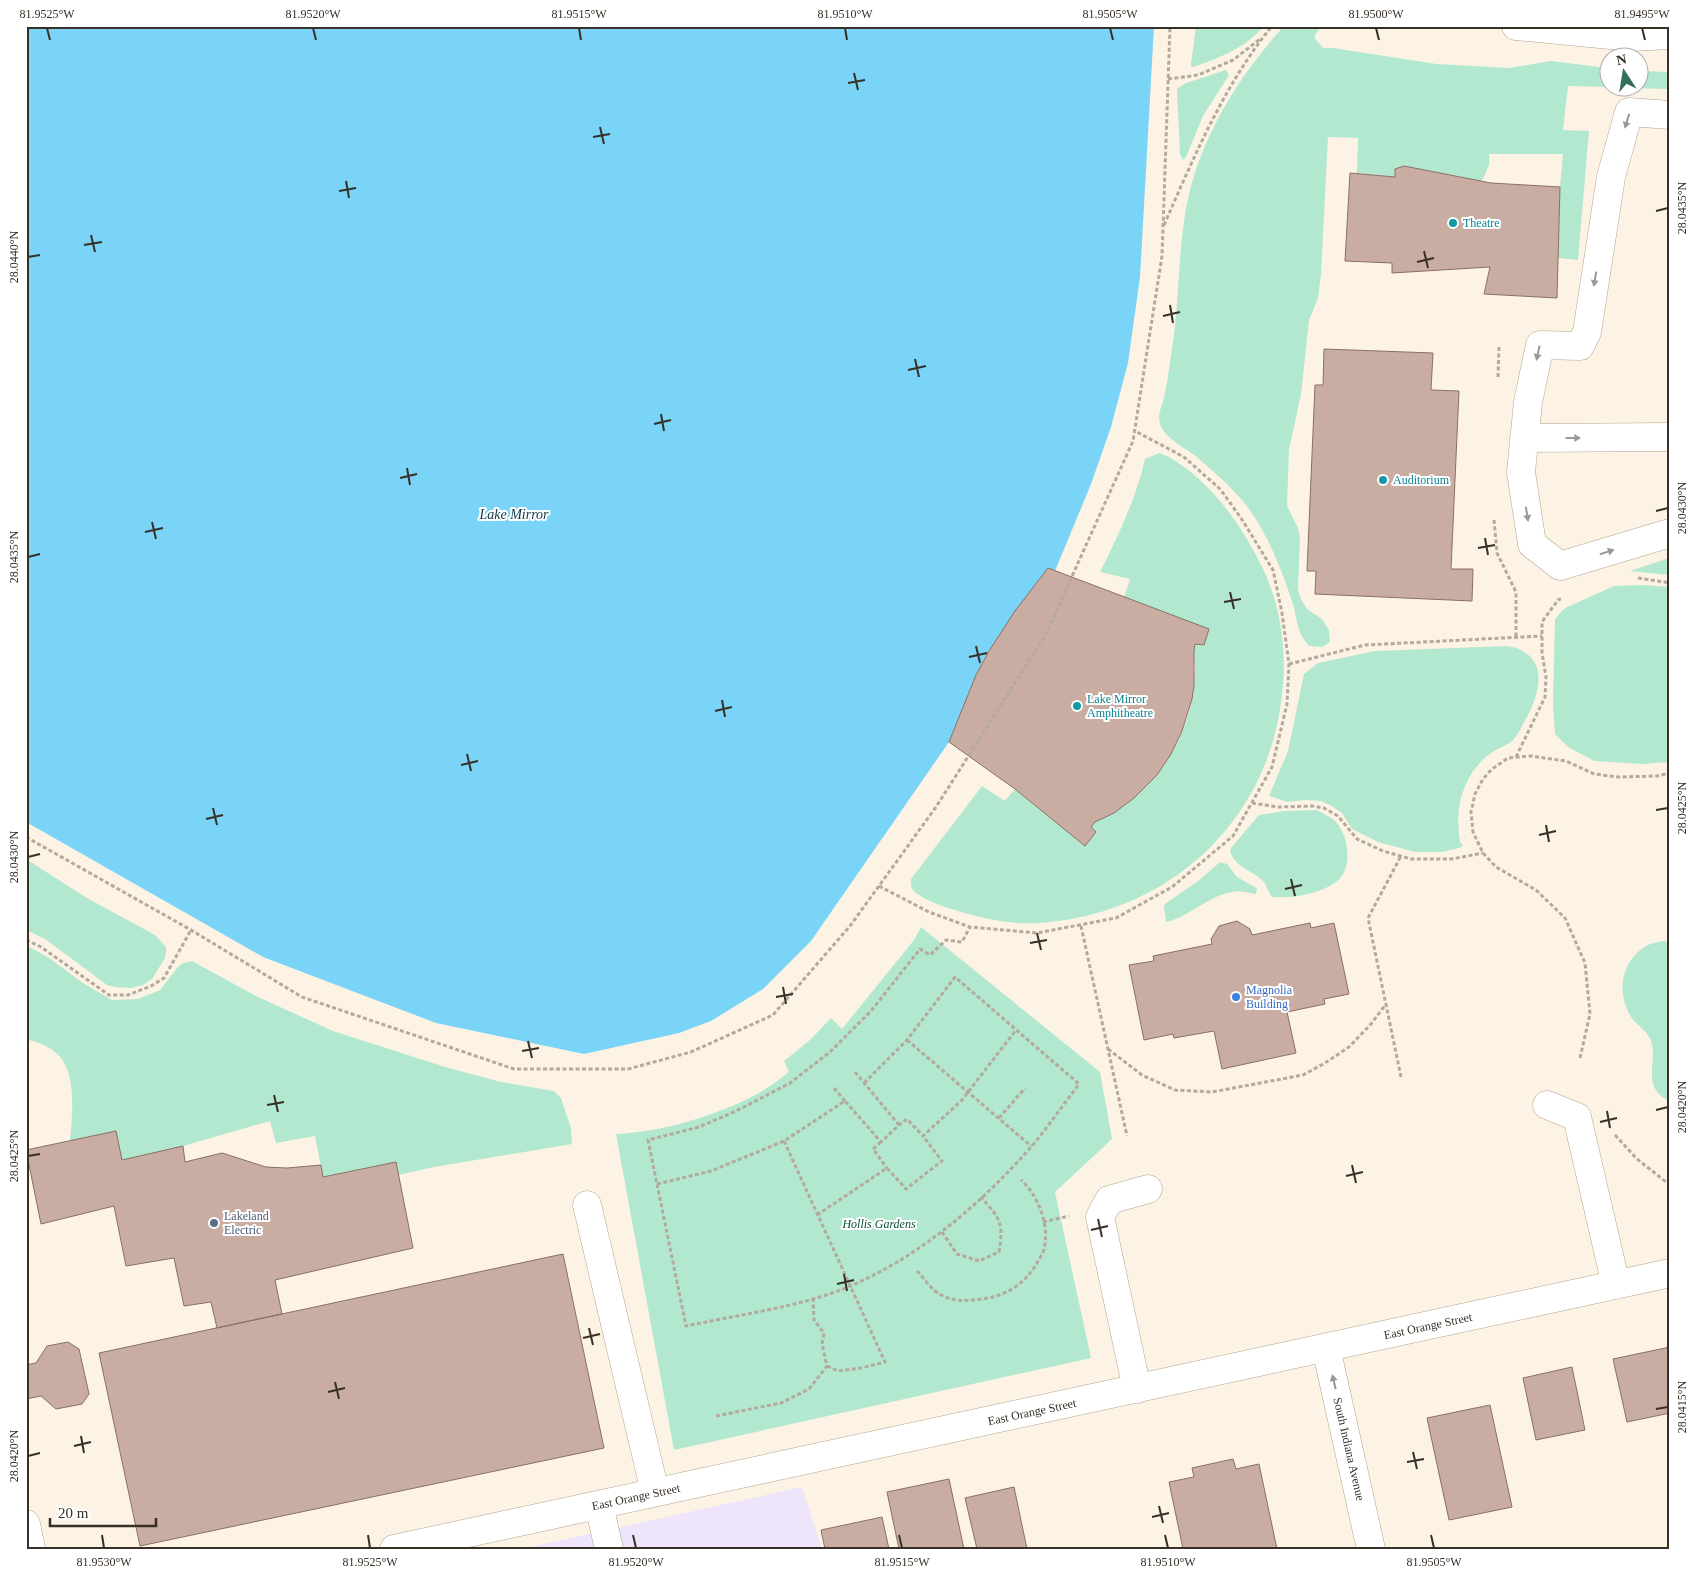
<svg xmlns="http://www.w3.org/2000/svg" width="1696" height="1575" font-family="'Times New Roman',serif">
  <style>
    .commercial { fill: #efe5fb }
    .green { fill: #b2e8cf }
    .water { fill: #79d4f7 }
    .building { fill: #caada2; stroke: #896f64 }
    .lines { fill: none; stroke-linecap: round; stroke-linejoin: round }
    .minor-casing { stroke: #b3a38d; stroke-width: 29 }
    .path { stroke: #b3aa9d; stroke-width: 3; stroke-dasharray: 4 2.5; stroke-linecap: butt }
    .minor { stroke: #fff; stroke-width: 28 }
    .oneway { fill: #9b9893 }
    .ticks { fill: none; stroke: #373027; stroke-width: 2 }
    .culture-dot { fill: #0f9aa8; stroke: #fff; stroke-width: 2 }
    .shop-dot { fill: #3f7fe0; stroke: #fff; stroke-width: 2 }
    .service-dot { fill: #5c6f8a; stroke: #fff; stroke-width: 2 }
    .labels { text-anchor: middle; stroke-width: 4; stroke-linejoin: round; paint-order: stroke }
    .culture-label { font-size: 12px; fill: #0d838f; stroke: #fff; text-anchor: start }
    .shop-label { font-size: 12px; fill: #366cbe; stroke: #fff; text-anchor: start }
    .service-label { font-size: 12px; fill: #4e5e75; stroke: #fff; text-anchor: start }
    .park-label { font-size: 12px; font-style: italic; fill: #064f37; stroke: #fff }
    .street-label { font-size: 12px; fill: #373027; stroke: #fff }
    .water-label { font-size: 14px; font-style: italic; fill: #0f3948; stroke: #fff }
    .neatline { fill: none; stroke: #373027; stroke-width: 2 }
    .ticks-label { font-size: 12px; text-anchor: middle; fill: #373027 }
  </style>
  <rect width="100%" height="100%" fill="#fdf3e4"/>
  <path class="commercial" d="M 802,1487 L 822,1549 L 521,1549 Z"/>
  <path class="green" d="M 1196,26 L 1264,26 C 1245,48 1220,58 1193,67 L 1191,66 L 1191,64 Z
    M 1284,26 L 1321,26 L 1314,37 L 1323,48 L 1333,48 L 1436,64 L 1509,68 L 1551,61 L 1608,68 L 1608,87 L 1568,86 L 1563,130 L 1589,131 L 1578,260 L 1558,258 L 1560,187 L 1563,154 L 1489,154 L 1489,165 L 1482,181 L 1401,167 L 1395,169 L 1395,177 L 1357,173 L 1358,138 L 1328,137 L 1321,274 L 1318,298 L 1309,320 L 1301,394 L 1289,450 L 1287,506 L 1298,528 L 1300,537 L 1298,589 L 1301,599 L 1307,609 L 1322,619 L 1329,630 L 1330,642 L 1322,647 L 1309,646 C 1295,629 1298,620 1292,601 C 1280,566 1266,529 1242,500 C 1229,485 1213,471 1198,458 C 1186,448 1165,439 1160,424 C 1157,415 1162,406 1164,398 C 1168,380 1170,361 1173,342 C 1179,302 1178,262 1184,222 C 1194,147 1234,82 1284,26 Z
    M 1226,70 L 1229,75 L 1203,116 L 1186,157 L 1183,160 L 1180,154 L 1177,89 L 1186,83 Z
    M 1639,71 L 1670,72 L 1670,89 L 1624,88 L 1638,88 Z
    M 1159,453 C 1170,456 1178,463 1187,469 C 1219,494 1242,527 1260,563 C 1282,605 1288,656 1281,703 C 1264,828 1163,915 1039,923 C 1008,925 976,917 948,908 C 939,905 918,897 913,890 C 910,886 911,883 911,879 L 982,786 L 1005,801 L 1015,789 L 1085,846 L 1096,832 L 1091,827 L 1095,822 C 1108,814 1123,806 1135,797 C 1165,772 1187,733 1193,694 C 1194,686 1195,676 1195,667 C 1195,659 1193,653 1195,644 L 1204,645 L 1208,629 L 1124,597 L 1130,579 L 1100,572 C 1118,536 1136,499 1145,459 Z
    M 1666,559 L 1670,559 L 1670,575 L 1630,571 Z
    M 1644,585 L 1670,587 L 1670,762 L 1642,764 L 1594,761 L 1568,747 L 1555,734 L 1553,704 L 1555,619 L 1565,608 L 1614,586 Z
    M 1508,646 C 1551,654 1541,694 1524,722 C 1521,728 1518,734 1514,739 C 1509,745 1498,748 1491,753 C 1481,760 1472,771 1467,782 C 1457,802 1457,821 1460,842 L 1463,846 L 1459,848 L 1442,852 L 1415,852 L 1378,842 L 1352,829 L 1342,813 L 1330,805 L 1321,801 L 1306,800 L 1287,802 L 1269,796 L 1288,751 L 1304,674 L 1318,663 L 1375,651 Z
    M 1317,810 C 1322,813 1329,816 1334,820 C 1347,831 1353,863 1341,877 C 1328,893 1292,899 1272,897 C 1268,892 1267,885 1262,880 C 1251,870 1235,867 1230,851 L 1231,848 L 1259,815 L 1285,811 Z
    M 26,859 L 87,898 L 155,935 L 166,947 L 166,951 L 165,958 L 152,979 L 143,985 L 131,988 L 115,987 L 107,985 L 45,939 L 26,930 Z
    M 1220,862 L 1227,864 L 1237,877 L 1255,887 L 1257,889 L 1256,894 C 1248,893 1239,890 1232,892 C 1208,896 1189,917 1166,922 L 1164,908 L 1165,904 L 1198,881 Z
    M 921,927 L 1100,1072 L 1112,1139 L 1055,1192 L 1091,1358 L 674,1450 L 616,1134 C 662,1132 716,1116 757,1094 C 768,1088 779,1080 789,1072 L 784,1061 L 810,1040 L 831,1018 L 842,1029 L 914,940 Z
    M 1664,941 L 1670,942 L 1670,1102 C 1666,1099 1660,1096 1658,1093 C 1646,1078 1656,1060 1652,1044 C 1649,1031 1637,1026 1631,1017 C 1616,992 1621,961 1646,946 C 1651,943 1658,942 1664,941 Z
    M 26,945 L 49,958 L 83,983 L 112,1000 L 138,999 L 160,990 L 178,967 L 183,963 L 192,961 L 258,997 L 333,1031 L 445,1067 L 501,1082 L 554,1091 L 561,1098 L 571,1128 L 572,1144 L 434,1167 L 398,1175 L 396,1162 L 323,1177 L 315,1136 L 276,1143 L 270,1121 L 183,1146 L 122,1160 L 70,1141 C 72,1115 78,1070 55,1052 C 47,1045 36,1042 26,1039 Z"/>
  <path class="water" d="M 26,26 L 1154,26 L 1140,277 L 1128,363 L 1111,427 L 1091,484 L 1055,571 L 1015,611 L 984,659 L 949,742 L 811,941 L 763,989 L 711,1021 L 679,1033 L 584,1054 L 436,1023 L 263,957 L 26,822 Z"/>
  <path class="building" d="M 1404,166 L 1491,183 L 1560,187 L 1557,298 L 1484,294 L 1490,267 L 1392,273 L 1392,263 L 1345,261 L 1350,173 L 1395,177 L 1395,169 Z
    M 1324,349 L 1433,353 L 1431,390 L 1459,391 L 1451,569 L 1473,569 L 1472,601 L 1315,594 L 1316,571 L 1307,571 L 1315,385 L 1323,385 Z
    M 1048,568 L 1209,629 L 1204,645 L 1195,644 L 1194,651 L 1194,685 L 1192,699 L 1182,731 L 1171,754 L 1157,775 L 1134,798 L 1114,813 L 1095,822 L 1091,827 L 1096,832 L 1085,846 L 1015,789 L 949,742 L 976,675 L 989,651 L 1015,611 Z
    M 1237,921 L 1250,929 L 1252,935 L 1310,923 L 1311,928 L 1334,923 L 1349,994 L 1324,999 L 1325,1004 L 1287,1012 L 1296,1053 L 1222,1069 L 1214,1031 L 1174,1038 L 1173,1034 L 1144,1040 L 1129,965 L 1154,961 L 1153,956 L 1212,944 L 1211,939 L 1219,926 Z
    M 116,1131 L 122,1160 L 183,1146 L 185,1162 L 222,1153 L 266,1167 L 287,1168 L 321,1165 L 323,1177 L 396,1162 L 413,1248 L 275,1280 L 282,1314 L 217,1328 L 211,1302 L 184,1306 L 174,1258 L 126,1266 L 114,1206 L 41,1224 L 26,1150 Z
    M 563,1254 L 604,1448 L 140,1546 L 99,1353 Z
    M 68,1342 L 79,1349 L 89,1394 L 82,1404 L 56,1409 L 41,1396 L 26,1399 L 26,1365 L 36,1363 L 47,1346 Z
    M 1670,1347 L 1670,1413 L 1627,1422 L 1613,1359 Z
    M 1572,1367 L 1585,1430 L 1536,1440 L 1523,1378 Z
    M 1490,1405 L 1512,1507 L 1449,1520 L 1427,1418 Z
    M 1233,1459 L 1236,1469 L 1259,1464 L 1277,1549 L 1183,1549 L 1169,1482 L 1194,1477 L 1192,1468 Z
    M 949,1479 L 964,1549 L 899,1549 L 887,1492 Z
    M 1014,1487 L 1027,1549 L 977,1549 L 965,1498 Z
    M 882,1517 L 889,1549 L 825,1549 L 821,1530 Z"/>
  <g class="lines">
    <defs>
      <path id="minor" d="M 1516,26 L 1631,37 L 1670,35
        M 1670,115 L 1629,112 L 1611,177 L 1587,332 L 1580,346 L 1540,345 L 1528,402 L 1521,472 L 1532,544 L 1560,566 L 1670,533
        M 1524,438 L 1670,437
        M 1547,1105 L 1577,1117 L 1616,1285
        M 587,1205 L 655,1492
        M 1326,1348 L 1371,1549
        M 1137,1389 L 1100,1217 L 1109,1200 L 1148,1189
        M 599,1505 L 609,1549
        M 26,1524 L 31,1549
        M 394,1549 L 1670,1273"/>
    </defs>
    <use href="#minor" class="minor-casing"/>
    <path class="path" d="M 1168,79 L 1198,75 L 1233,60 L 1260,39
      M 1164,225 C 1194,157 1224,85 1272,26
      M 1498,377 L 1499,346
      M 1494,520 L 1497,553 L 1516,592 L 1516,638
      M 1638,578 L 1670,583
      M 1289,664 L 1365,645 L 1542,636
      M 1516,757 L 1545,697 L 1546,677 L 1542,653 L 1542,622 L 1558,600 L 1561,599
      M 1252,803 L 1278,807 L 1312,806 L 1324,808 L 1338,816 L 1357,839 L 1383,851 L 1411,859 L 1451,859 L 1483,853
      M 26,837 L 191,930 L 302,997 L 514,1069 L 628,1069 L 691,1052 L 773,1015 L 850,926 L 936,807 L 1046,634 L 1133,441 L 1162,256 L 1170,26
      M 879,886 L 929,912 L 970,927 L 1037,933 L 1116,918 L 1172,887 L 1233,836 L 1272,767 L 1287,704 L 1289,664 L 1282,613 L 1273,570 L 1241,518 L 1220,489 L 1184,457 L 1135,431
      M 1081,926 L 1127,1136
      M 26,940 L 41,947 L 109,995 L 128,995 L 151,986 L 164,978 L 191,930
      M 907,1040 L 1031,1146
      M 1108,1049 L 1142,1075 L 1175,1090 L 1212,1092 L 1303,1075 L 1325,1063 L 1349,1047 L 1371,1024 L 1386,1004
      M 1580,1058 L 1590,1014 L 1585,963 L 1565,918 L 1536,890 L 1496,867 L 1483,853 L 1473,832 L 1471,812 L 1475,794 L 1483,779 L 1492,769 L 1508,758 L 1530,756 L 1566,761 L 1594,774 L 1618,777 L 1657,776 L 1670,773
      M 855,1072 L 899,1125
      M 1401,1077 L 1368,918 L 1401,856
      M 864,1083 L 907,1040 L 955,977 L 1079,1084 C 1063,1105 1048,1127 1031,1147 C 974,1212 897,1276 813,1299 C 771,1311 728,1317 686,1326 L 648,1140 L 699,1127 L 736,1111 L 790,1083 L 830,1052 L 871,1011 L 920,949 L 930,955 L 946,940 L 962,942 L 970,927
      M 834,1088 L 845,1101
      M 999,1118 L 1025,1088
      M 1615,1135 L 1637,1159 L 1670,1185
      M 784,1141 L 885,1362 L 861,1368 L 838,1371 L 827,1366
      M 881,1142 L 873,1149 L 887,1168
      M 657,1184 L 711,1171 L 784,1141 L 845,1101 L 881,1142 L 899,1125 L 907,1119 L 923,1136
      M 817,1215 L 887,1168 L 906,1189 L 942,1161 L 923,1136 L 962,1100 L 1016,1030
      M 1043,1222 L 1069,1216
      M 942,1232 L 957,1254 L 979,1261 L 999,1252 C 1004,1222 1000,1219 981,1197
      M 917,1271 C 924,1278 932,1291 941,1295 C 955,1302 967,1301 982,1299 C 1006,1296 1025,1284 1037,1263 C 1039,1259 1043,1254 1044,1249 C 1050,1226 1038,1195 1021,1180
      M 716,1416 L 781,1403 L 809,1389 L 827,1366 L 822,1344 L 824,1333 L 814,1320 L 813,1299"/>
    <use href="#minor" class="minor"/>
  </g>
  <defs><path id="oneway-solid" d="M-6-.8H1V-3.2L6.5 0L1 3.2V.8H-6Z" transform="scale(1.25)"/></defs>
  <g class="oneway">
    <use href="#oneway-solid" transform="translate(1627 121) rotate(107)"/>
    <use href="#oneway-solid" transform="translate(1595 279) rotate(99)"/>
    <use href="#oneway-solid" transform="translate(1538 353) rotate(102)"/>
    <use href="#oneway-solid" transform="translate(1573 438)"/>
    <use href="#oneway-solid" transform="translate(1527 514) rotate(81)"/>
    <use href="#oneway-solid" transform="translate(1607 552) rotate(-17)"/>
    <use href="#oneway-solid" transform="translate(1334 1382) rotate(-103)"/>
  </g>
  <path class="ticks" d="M 47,28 L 50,40M 313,28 L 316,40M 579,28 L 581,40M 845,28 L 847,40M 1110,28 L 1113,40M 1376,28 L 1379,40M 1642,28 L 1645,40M 854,73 L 858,90M 848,83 L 865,80M 600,127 L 604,144M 593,137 L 610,134M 346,181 L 349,198M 339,191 L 356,188M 1656,211 L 1668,208M 91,235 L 95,252M 84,245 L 102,242M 1424,251 L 1428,268M 28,257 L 40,255M 1417,262 L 1434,258M 1170,305 L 1173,323M 1163,316 L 1180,312M 915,359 L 919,377M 908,370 L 926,366M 661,414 L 664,431M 654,424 L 671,420M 407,468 L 410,485M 400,478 L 417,474M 1656,511 L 1668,508M 152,522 L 156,539M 145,532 L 163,528M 1485,538 L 1488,555M 1478,548 L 1495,545M 28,557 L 40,554M 1230,592 L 1234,609M 1224,602 L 1241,599M 976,646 L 980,663M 969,657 L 987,653M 722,700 L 725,717M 715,711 L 732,707M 467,754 L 471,771M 461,765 L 478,761M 213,808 L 217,825M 1656,810 L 1668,808M 206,819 L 223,815M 1546,825 L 1549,842M 1539,835 L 1556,831M 28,857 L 40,854M 1291,879 L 1295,896M 1285,889 L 1302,885M 1037,933 L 1041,950M 1030,943 L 1047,940M 783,987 L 786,1004M 776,997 L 793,994M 528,1041 L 532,1058M 522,1051 L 539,1048M 274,1095 L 278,1112M 267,1105 L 284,1102M 1656,1110 L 1668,1107M 1607,1111 L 1610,1128M 1600,1122 L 1617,1118M 28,1156 L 40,1154M 1352,1165 L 1356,1183M 1346,1176 L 1363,1172M 1098,1219 L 1102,1237M 1091,1230 L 1108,1226M 844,1274 L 847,1291M 837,1284 L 854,1280M 589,1328 L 593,1345M 583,1338 L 600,1334M 335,1382 L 339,1399M 328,1392 L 345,1388M 1656,1409 L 1668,1407M 81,1436 L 84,1453M 74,1446 L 91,1442M 1413,1452 L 1417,1469M 28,1456 L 40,1453M 1407,1462 L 1424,1459M 1159,1506 L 1163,1523M 1152,1517 L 1169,1513M 102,1535 L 104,1548M 368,1535 L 370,1548M 633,1535 L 636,1548M 899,1535 L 902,1548M 1165,1535 L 1168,1548M 1431,1535 L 1434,1548"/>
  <g class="culture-dot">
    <circle cx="1453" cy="223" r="5"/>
    <circle cx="1383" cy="480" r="5"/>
    <circle cx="1077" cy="706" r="5"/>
  </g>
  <circle class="shop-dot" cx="1236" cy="997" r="5"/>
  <circle class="service-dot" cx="214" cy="1223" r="5"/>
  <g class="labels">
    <g class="culture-label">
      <text x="1463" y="227">Theatre</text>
      <text x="1393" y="484">Auditorium</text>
      <text x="1087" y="703">Lake Mirror<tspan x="1087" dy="14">Amphitheatre</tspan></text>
    </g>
    <g class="shop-label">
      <text x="1246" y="994">Magnolia<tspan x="1246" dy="14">Building</tspan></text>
    </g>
    <g class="service-label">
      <text x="224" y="1220">Lakeland<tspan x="224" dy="14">Electric</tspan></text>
    </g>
    <g class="park-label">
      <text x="879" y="1228">Hollis Gardens</text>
    </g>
    <g class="street-label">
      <text transform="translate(1428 1326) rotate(-12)" y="4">East Orange Street</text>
      <text transform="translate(1032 1412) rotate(-12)" y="4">East Orange Street</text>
      <text transform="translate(1349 1449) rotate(77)" y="4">South Indiana Avenue</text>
      <text transform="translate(636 1497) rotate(-12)" y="4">East Orange Street</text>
    </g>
    <g class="water-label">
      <text x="514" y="519">Lake Mirror</text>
    </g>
  </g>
  <rect width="1696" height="1575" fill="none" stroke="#ffffff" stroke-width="55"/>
  <g transform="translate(1624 72) rotate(348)"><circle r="24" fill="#ffffff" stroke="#afaca9"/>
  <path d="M0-4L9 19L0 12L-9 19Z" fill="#356e56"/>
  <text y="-8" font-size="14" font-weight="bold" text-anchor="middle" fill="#373027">N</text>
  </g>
  <path d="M50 1518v8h106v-8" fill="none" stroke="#373027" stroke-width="2.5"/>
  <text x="58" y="1518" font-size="15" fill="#373027" stroke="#ffffff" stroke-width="4" paint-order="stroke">20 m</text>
  <rect x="28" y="28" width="1640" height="1520" class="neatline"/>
  <g class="ticks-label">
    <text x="47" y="18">81.9525°W</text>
    <text x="313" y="18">81.9520°W</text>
    <text x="579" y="18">81.9515°W</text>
    <text x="845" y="18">81.9510°W</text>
    <text x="1110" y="18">81.9505°W</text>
    <text x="1376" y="18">81.9500°W</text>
    <text x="1642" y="18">81.9495°W</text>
    <text transform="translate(1682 208) rotate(-90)" y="4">28.0435°N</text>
    <text transform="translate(14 257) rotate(-90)" y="4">28.0440°N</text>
    <text transform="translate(1682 508) rotate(-90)" y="4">28.0430°N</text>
    <text transform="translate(14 557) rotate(-90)" y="4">28.0435°N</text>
    <text transform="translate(1682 808) rotate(-90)" y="4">28.0425°N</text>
    <text transform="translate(14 857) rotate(-90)" y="4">28.0430°N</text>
    <text transform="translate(1682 1107) rotate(-90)" y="4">28.0420°N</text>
    <text transform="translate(14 1156) rotate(-90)" y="4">28.0425°N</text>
    <text transform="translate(1682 1407) rotate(-90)" y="4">28.0415°N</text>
    <text transform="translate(14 1456) rotate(-90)" y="4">28.0420°N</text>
    <text x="104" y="1566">81.9530°W</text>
    <text x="370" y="1566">81.9525°W</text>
    <text x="636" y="1566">81.9520°W</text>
    <text x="902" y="1566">81.9515°W</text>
    <text x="1168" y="1566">81.9510°W</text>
    <text x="1434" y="1566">81.9505°W</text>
  </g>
</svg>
